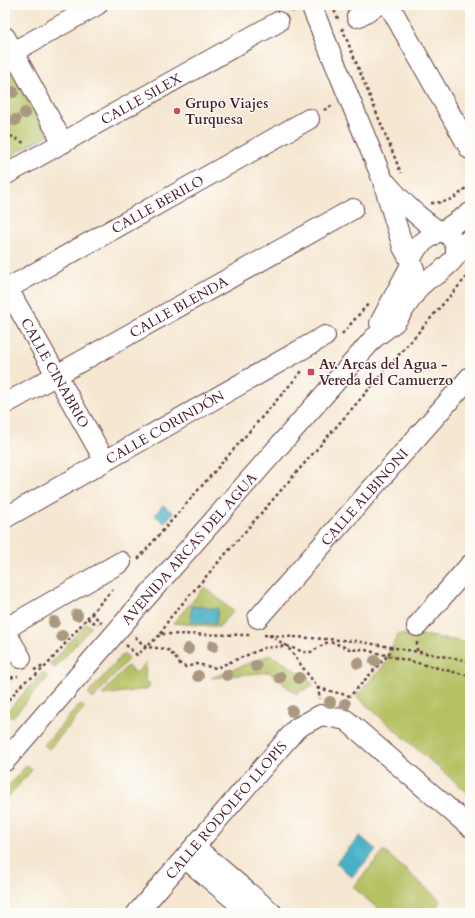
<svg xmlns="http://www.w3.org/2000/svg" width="475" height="918" font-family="Cardo,serif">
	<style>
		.green { fill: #b5c163; stroke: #807047 }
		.water { fill: #48b1c6; stroke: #496878 }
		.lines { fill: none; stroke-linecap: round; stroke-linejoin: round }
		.minor-casing { stroke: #643d44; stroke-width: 22 }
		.path { stroke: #643d44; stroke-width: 2.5; stroke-dasharray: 3 3; stroke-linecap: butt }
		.minor { stroke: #fff; stroke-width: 20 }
		.tree { fill: #ab9881 }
		.poi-dot { fill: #d1495b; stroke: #fdfcf7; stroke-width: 1.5 }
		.labels { text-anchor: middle; stroke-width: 3; stroke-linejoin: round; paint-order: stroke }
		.street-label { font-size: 14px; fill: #4a1f2b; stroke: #fdfcf7 }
		.poi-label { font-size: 14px; font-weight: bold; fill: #4a1f2b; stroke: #fdfcf7; text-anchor: start }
	</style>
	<rect width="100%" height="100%" fill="#fdfcf7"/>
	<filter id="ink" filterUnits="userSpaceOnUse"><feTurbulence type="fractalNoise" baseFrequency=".025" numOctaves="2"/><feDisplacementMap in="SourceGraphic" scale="8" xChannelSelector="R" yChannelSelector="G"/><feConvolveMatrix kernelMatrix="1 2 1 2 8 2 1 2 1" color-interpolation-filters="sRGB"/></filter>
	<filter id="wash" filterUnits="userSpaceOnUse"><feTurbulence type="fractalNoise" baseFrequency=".012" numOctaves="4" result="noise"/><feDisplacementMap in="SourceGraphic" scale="16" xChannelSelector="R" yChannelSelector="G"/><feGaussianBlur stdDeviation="0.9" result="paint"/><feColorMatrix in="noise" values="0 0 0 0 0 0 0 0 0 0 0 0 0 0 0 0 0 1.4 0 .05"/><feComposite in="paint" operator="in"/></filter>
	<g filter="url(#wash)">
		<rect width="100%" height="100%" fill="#f5e7d1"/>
		<g class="green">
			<polygon points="5,60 48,135 5,159"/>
			<polygon points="205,587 233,611 219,627 173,623"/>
			<polygon points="86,623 91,627 55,668 50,664"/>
			<polygon points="398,634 422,635 470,643 470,795 356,696 386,663 388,655"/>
			<polygon points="124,653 129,658 93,699 88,694"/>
			<path d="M 270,655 C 279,660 311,678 313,686 L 301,691 L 296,694 L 269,672 L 211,678 Z"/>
			<polygon points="146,663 145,679 150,684 148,689 102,695 127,666 136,673"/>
			<polygon points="43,672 48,677 12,718 6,713"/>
			<polygon points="80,704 85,708 49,749 44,745"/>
			<polygon points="27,765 32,770 5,800 5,790"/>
			<polygon points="384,851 441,901 431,913 383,913 353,887"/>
		</g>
		<g class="water">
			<polygon points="163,505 173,513 164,523 155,515"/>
			<polygon points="192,606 218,609 216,624 190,622"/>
			<polygon points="360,836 376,850 352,877 336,863"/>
		</g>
	</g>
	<g filter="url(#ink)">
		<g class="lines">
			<defs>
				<g id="minor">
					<polyline points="311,5 382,178 403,247 410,260"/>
					<polyline points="389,5 470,149"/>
					<polyline points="357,17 378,5"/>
					<polyline points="5,37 63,143"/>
					<polyline points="13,52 97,5"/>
					<path id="s1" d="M 5,175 L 278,22"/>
					<path d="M 387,184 C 404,204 417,216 438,231"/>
					<polyline points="443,231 470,213"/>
					<path d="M 414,269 L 410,260 L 418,246 L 438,231 C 451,232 457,244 456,254"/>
					<path id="s2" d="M 5,284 L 105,461"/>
					<path id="s3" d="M 5,290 L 309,119"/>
					<polyline points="380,323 411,265"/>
					<path id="s4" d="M 5,404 L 353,209"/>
					<path id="s5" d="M 5,518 L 325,336"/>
					<path id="s6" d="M 258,618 L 470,377"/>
					<polyline points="417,626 470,565"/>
					<polyline points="5,629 121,562"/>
					<polyline points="5,631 21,658"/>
					<path id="s7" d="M 5,761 L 142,602 L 374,338 L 395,322 L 419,287 L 428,279 L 438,274 L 450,263 L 470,239"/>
					<polyline points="195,847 272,913"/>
					<polyline points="185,858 250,913"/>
					<path id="s8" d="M 137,913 L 297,728 L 321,715 L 346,720 L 470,827"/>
				</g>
			</defs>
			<use href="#minor" class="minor-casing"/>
			<g class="path">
				<polyline points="290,5 293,12"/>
				<polyline points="332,5 339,21"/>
				<polyline points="342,28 401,173"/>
				<polyline points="324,110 333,105"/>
				<polyline points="5,133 26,144"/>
				<path d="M 431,203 C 449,203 458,197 470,183"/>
				<polyline points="342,334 369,303"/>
				<polyline points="138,559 303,370"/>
				<polyline points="91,613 102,623"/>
				<polyline points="87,618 113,589"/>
				<polyline points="161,634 169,619 470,273"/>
				<polyline points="264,635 356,641 470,661"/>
				<polyline points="269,635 287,646 318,688 320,699"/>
				<polyline points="135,637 146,647 167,649 173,655 181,665 186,667 197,664 216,668 264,648 287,646 304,652 311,652 328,642 334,643 352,650 361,649 470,676"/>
				<polyline points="417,642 417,651"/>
				<polyline points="126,645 137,655 161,634 251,635"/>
				<polyline points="34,670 44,666"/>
				<polyline points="5,679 18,676"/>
				<polyline points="318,688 350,696 388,655 392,647"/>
				<polyline points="5,704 24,682 36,675 47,665 87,618 98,625"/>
			</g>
			<use href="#minor" class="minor"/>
		</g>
		<g class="tree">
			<circle cx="13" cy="92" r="6"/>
			<circle cx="25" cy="113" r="6"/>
			<circle cx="15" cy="120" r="6"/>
			<circle cx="77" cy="615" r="6"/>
			<circle cx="54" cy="622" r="6"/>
			<circle cx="62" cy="636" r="6"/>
			<circle cx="213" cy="646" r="6"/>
			<circle cx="188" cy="649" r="6"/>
			<circle cx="375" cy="661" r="6"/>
			<circle cx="358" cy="663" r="6"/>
			<circle cx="256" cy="666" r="6"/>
			<circle cx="227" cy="675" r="6"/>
			<circle cx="198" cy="676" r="6"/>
			<circle cx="280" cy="677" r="6"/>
			<circle cx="299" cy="678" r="6"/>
			<circle cx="330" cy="702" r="6"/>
			<circle cx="345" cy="704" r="6"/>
			<circle cx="292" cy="711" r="6"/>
		</g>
	</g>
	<g class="poi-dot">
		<circle cx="177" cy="111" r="4"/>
		<rect x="307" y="368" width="8" height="8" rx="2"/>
	</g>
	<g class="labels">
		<g class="street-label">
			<text dy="5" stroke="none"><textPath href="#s1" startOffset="156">CALLE SILEX</textPath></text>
			<text dy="5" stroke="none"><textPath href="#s3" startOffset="175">CALLE BERILO</textPath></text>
			<text dy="5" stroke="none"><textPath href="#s4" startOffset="199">CALLE BLENDA</textPath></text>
			<text dy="5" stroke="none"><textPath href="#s2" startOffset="102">CALLE CINABRIO</textPath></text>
			<text dy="5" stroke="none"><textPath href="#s5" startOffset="184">CALLE CORINDÓN</textPath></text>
			<text dy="5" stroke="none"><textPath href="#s6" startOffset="161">CALLE ALBINONI</textPath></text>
			<text dy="5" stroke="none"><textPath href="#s7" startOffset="281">AVENIDA ARCAS DEL AGUA</textPath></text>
			<text dy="5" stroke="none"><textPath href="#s8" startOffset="136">CALLE RODOLFO LLOPIS</textPath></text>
		</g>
		<g class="poi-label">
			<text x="185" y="108">Grupo Viajes<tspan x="185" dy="16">Turquesa</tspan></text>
			<text x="319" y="369">Av. Arcas del Agua -<tspan x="319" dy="16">Vereda del Camuerzo</tspan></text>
		</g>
	</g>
	<rect width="475" height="918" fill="none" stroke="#fdfcf7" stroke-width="20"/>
</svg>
